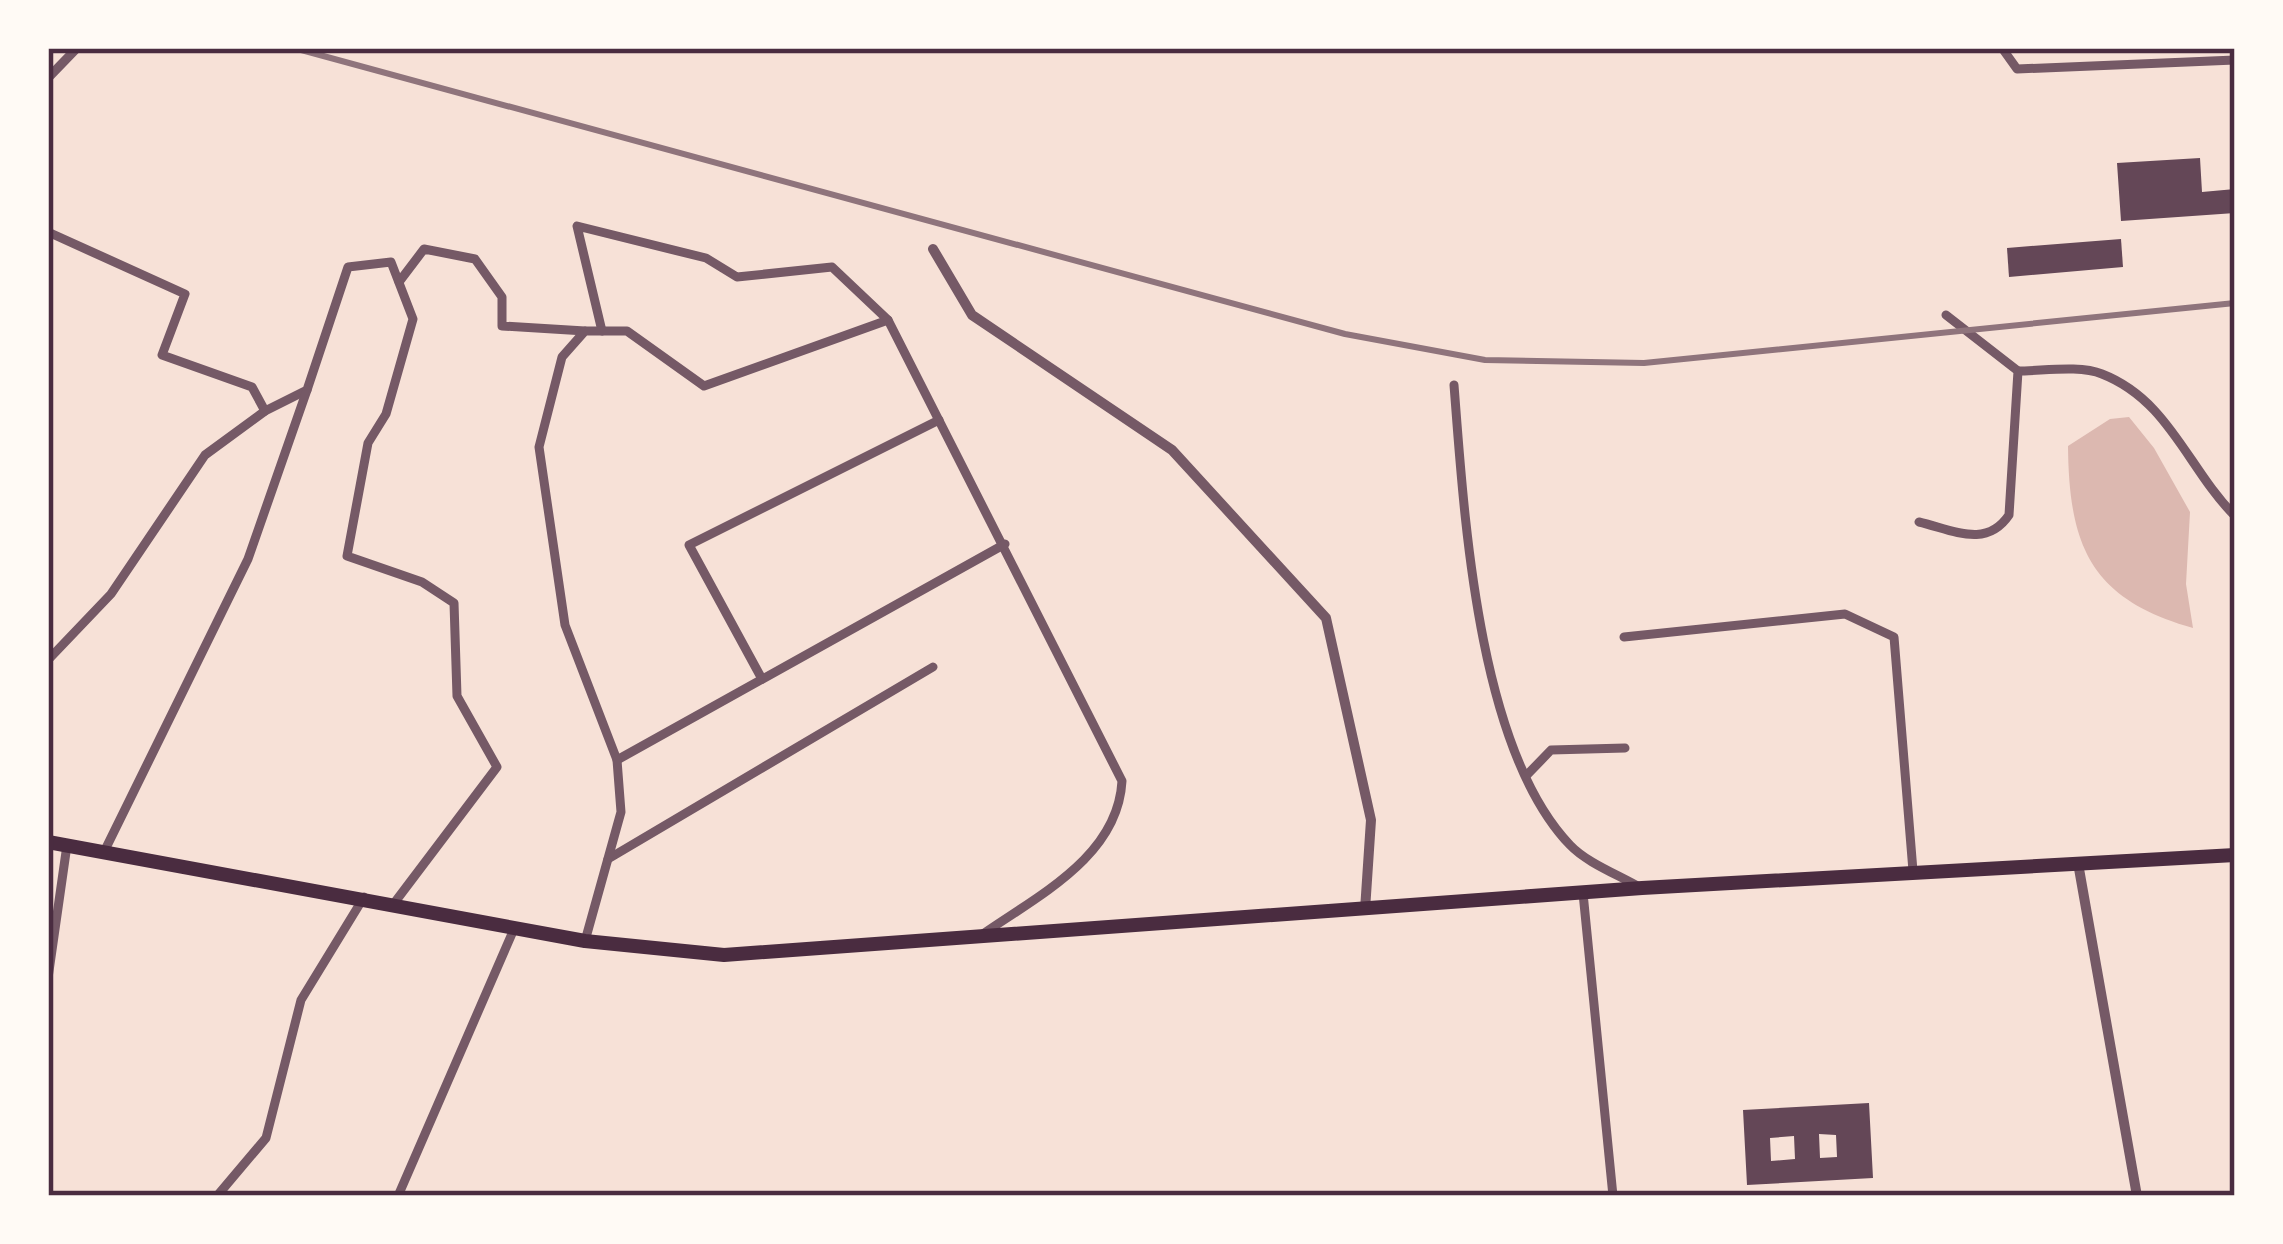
<svg xmlns="http://www.w3.org/2000/svg" width="2283" height="1244" font-family="'Golos Text',sans-serif">
	<style>
		.water { fill: #dcb8b0 }
		.building { fill: #644757; fill-rule: evenodd }
		.lines { fill: none; stroke-linecap: round; stroke-linejoin: round }
		.minor { stroke: #755966; stroke-width: 9 }
		.tertiary { stroke: #755966; stroke-width: 10 }
		.primary { stroke: #4a2c40; stroke-width: 14 }
		.rail { stroke: #8f747c; stroke-width: 6 }
		.neatline { fill: none; stroke: #4a2c40; stroke-width: 4.5 }
	</style>
	<rect width="100%" height="100%" fill="#f7e1d7"/>
	<path class="water" d="M 2129,417 L 2154,448 L 2190,512 L 2186,584 L 2193,628 C 2091,599 2069,547 2068,446 L 2110,419 Z"/>
	<g class="building">
		<polygon points="2200,158 2202,192 2235,189 2235,213 2121,221 2117,163"/>
		<polygon points="2121,239 2123,267 2009,277 2007,248"/>
		<path d="M 1869,1103 L 1873,1178 L 1747,1185 L 1743,1110 ZM 1819,1134 L 1836,1135 L 1837,1157 L 1820,1158 ZM 1794,1136 L 1795,1159 L 1771,1161 L 1770,1138 Z"/>
	</g>
	<g class="lines">
		<g class="minor">
			<polyline points="2002,48 2017,69 2235,60"/>
			<polyline points="48,78 77,48"/>
			<polyline points="48,232 185,294 162,355 252,387 265,411"/>
			<polyline points="399,282 424,249 475,259 502,297 502,326 585,331"/>
			<path d="M 602,331 L 577,226 L 706,258 L 737,277 L 832,267 L 888,320 L 1122,781 C 1118,856 1039,895 983,934"/>
			<path d="M 2018,371 C 2043,371 2080,365 2102,374 C 2169,400 2188,469 2235,516"/>
			<path d="M 1454,385 C 1464,513 1477,748 1570,845 C 1587,863 1619,875 1641,888"/>
			<path d="M 1919,522 C 1953,530 1986,549 2009,515 L 2018,371 L 1946,315"/>
			<polyline points="1624,637 1845,614 1894,637 1913,871"/>
			<polyline points="48,660 111,594 205,455 265,411 307,390 348,267 391,262 413,319 386,414 368,443 347,556 422,582 454,603 457,696 497,767 395,902"/>
			<polyline points="762,679 689,545 939,420"/>
			<polyline points="617,760 1005,544"/>
			<polyline points="1526,776 1551,750 1625,748"/>
			<polyline points="104,852 248,559 307,390"/>
			<polyline points="608,859 933,667"/>
			<polyline points="1583,893 1613,1196"/>
			<polyline points="585,941 621,812 617,760 565,625 539,447 562,357 585,331 627,331 704,386 888,320"/>
			<polyline points="48,978 67,845"/>
			<polyline points="217,1196 266,1138 301,1000 364,897"/>
			<polyline points="398,1196 514,929"/>
		</g>
		<g class="tertiary">
			<polyline points="933,249 972,315 1172,450 1326,618 1371,820 1365,910"/>
			<polyline points="2078,863 2137,1196"/>
		</g>
		<polyline class="primary" points="48,842 585,941 724,955 1642,888 2235,855"/>
		<polyline class="rail" points="294,48 1345,334 1485,360 1644,363 2235,303"/>
	</g>
	<rect width="2283" height="1244" fill="none" stroke="#fffaf5" stroke-width="102"/>
	<rect x="51" y="51" width="2181" height="1142" class="neatline"/>
</svg>
